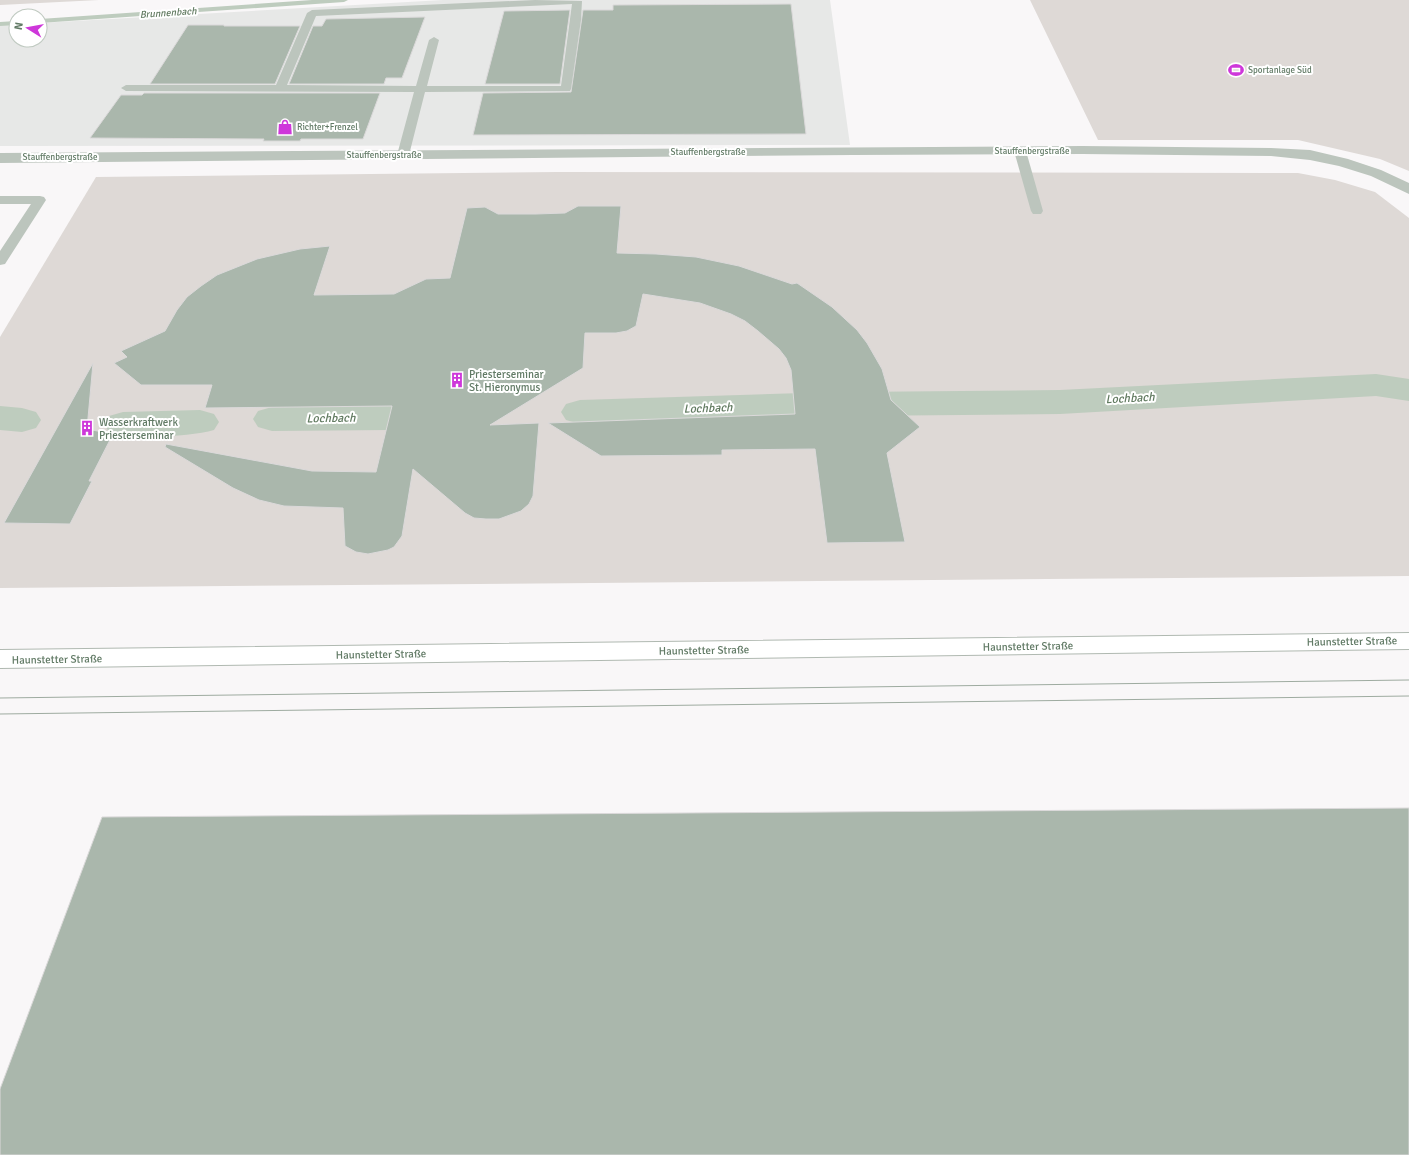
<svg xmlns="http://www.w3.org/2000/svg" width="1409" height="1155" font-family="Signika,sans-serif">
	<style>
		.built { fill: #e7e8e7 }
		.green { fill: #ded9d6 }
		.lines { fill: none; stroke-linecap: round; stroke-linejoin: round }
		.stream { fill: #beccbe; fill-rule: evenodd }
		.canal { fill: #beccbe; fill-rule: evenodd }
		.building { fill: #aab7ac; stroke: #dbd9da }
		.primary-casing { stroke: #b0b9b1; stroke-width: 2 }
		.service { fill: #bcc5bd; fill-rule: evenodd }
		.minor { fill: #bcc5bd; fill-rule: evenodd }
		.primary { fill: #fff; fill-rule: evenodd }
		.tram { stroke: #9eaba0; stroke-width: 1 }
		.labels { text-anchor: middle; stroke-width: 4; stroke-linejoin: round; paint-order: stroke }
		.far-poi-label { font-size: 9px; fill: #617a65; stroke: #fff; text-anchor: start }
		.far-street-label { font-size: 9px; fill: #617a65; stroke: #fff }
		.far-water-label { font-size: 10px; font-style: italic; fill: #617a60; stroke: #fff }
		.poi-label { font-size: 11px; fill: #617a65; stroke: #fff; text-anchor: start }
		.street-label { font-size: 11px; fill: #617a65; stroke: #fff }
		.water-label { font-size: 12px; font-style: italic; fill: #617a60; stroke: #fff }
	</style>
	<rect width="100%" height="100%" fill="#f9f7f8"/>
	<polygon class="built" points="443,0 830,0 850,145 0,146 0,25 16,24 16,40 40,40 40,23"/>
	<g class="green">
		<polygon points="0,0 99,0 0,5"/>
		<polygon points="1030,0 1409,0 1409,171 1380,159 1298,140 1098,140"/>
		<polygon points="557,172 1298,173 1335,180 1375,192 1409,218 1409,576 0,588 0,337 96,177"/>
	</g>
	<g class="lines">
		<g class="stream">
			<polygon points="312,0 348,0 344,2 40,23 40,19"/>
			<polygon points="16,21 16,25 0,26 0,22"/>
		</g>
		<g class="canal">
			<polygon points="1376,374 1409,379 1409,401 1376,396 1060,414 850,416 842,414 835,416 580,424 566,420 561,412 566,404 580,400 835,392 842,394 850,392 1060,390"/>
			<polygon points="0,406 22,408 36,412 41,420 36,428 22,432 0,430"/>
			<polygon points="390,406 404,410 409,418 404,426 390,430 272,431 258,427 253,419 258,411 272,407"/>
			<path d="M 200,410 L 214,414 L 219,422 L 214,430 C 189,437 134,439 109,432 L 104,424 L 109,416 L 123,412 Z"/>
		</g>
	</g>
	<g class="building">
		<polygon points="791,4 806,134 473,135 483,93 571,92 583,10 613,10 613,5"/>
		<polygon points="570,10 560,84 485,84 504,11"/>
		<polygon points="425,17 402,78 386,78 384,84 289,84 313,26 322,26 326,19"/>
		<polygon points="188,25 224,25 224,26 300,26 275,84 150,84"/>
		<polygon points="144,93 380,93 363,139 301,139 300,141 263,141 264,139 90,138 121,95 142,95"/>
		<polygon points="578,206 621,206 617,253 656,254 696,257 739,266 792,284 797,283 832,307 857,330 867,343 882,369 891,400 920,427 887,453 905,542 827,543 815,449 722,450 722,455 601,456 548,423 795,414 791,370 786,358 779,349 758,331 745,321 731,314 700,303 643,294 636,326 627,331 616,333 585,333 583,368 490,425 539,423 533,496 529,504 521,511 499,519 486,519 474,518 465,513 413,469 402,536 394,547 388,550 368,554 356,552 345,546 343,508 284,506 259,500 233,488 165,447 166,444 312,471 376,472 392,406 205,408 212,385 141,385 114,363 127,357 121,351 165,331 177,310 187,297 201,286 217,275 257,259 300,249 330,246 314,295 394,294 426,279 450,278 467,208 485,207 498,214 536,214 565,213"/>
		<polygon points="93,363 87,429 113,434 89,481 92,481 70,524 4,523"/>
		<polygon points="1409,808 1409,1155 0,1155 0,1089 102,817"/>
	</g>
	<g class="lines">
		<defs>
			<polygon id="primary" points="1409,633 1409,649 0,668 0,650"/>
		</defs>
		<use href="#primary" class="primary-casing"/>
		<g class="service">
			<path d="M 535,0 L 582,1 L 581,20 L 571,89 L 570,91 L 425,92 L 409,155 L 407,157 L 399,157 L 397,155 L 414,92 L 126,91 L 121,88 L 126,85 L 276,85 L 307,13 L 312,10 ZM 572,4 L 561,86 L 427,86 L 439,40 L 434,37 L 429,40 L 416,86 L 287,85 L 316,16 Z"/>
			<polygon points="1020,148 1024,149 1026,151 1043,211 1041,214 1033,214 1031,211 1014,151 1016,149"/>
			<polygon points="0,196 40,196 44,197 46,200 5,264 0,265 0,251 31,204 0,204"/>
		</g>
		<polygon class="minor" points="1082,146 1271,148 1310,150 1348,159 1381,170 1409,183 1409,194 1371,176 1339,166 1310,160 1271,156 1082,154 852,155 0,163 0,153"/>
		<use href="#primary" class="primary"/>
		<g class="tram">
			<polyline points="0,698 1409,680"/>
			<polyline points="0,714 1409,696"/>
		</g>
	</g>
	<defs>
		<symbol id="stadium-bare" viewBox="-9 -9 18 18"><path d="M0-5a6.5 5 0 1 0 0 10a6.5 5 0 1 0 0-10ZM-3.5-1.8h7v3.6h-7Z" fill="#ce37da" stroke="#fff" stroke-width="2.5" paint-order="stroke"/></symbol>
		<symbol id="shop-bare" viewBox="-9 -9 18 18"><path d="M-5-2.5h2.3a2.7 3.5 0 0 1 5.4 0H5L5.5 6h-11ZM-1.5-2.5h3a1.5 2.3 0 0 0-3 0Z" fill="#ce37da" stroke="#fff" stroke-width="2.5" paint-order="stroke"/></symbol>
		<symbol id="building-bare" viewBox="-9 -9 18 18"><path d="M-4-6H4V6H1V3H-1V6H-4ZM-2.5-4.3h1.7v1.8h-1.7ZM.8-4.3h1.7v1.8H.8ZM-2.5-1h1.7V.8h-1.7ZM.8-1h1.7V.8H.8Z" fill="#ce37da" stroke="#fff" stroke-width="2.5" paint-order="stroke"/></symbol>
	</defs>
	<g fill-rule="evenodd">
		<use href="#stadium-bare" x="1225" y="59" width="22" height="22"/>
		<use href="#shop-bare" x="274" y="116" width="22" height="22"/>
		<use href="#building-bare" x="446" y="369" width="22" height="22"/>
		<use href="#building-bare" x="76" y="417" width="22" height="22"/>
	</g>
	<g class="labels">
		<g class="far-poi-label">
			<text x="1248" y="73">Sportanlage Süd</text>
			<text x="297" y="130">Richter+Frenzel</text>
		</g>
		<g class="far-street-label">
			<text x="1032" y="154">Stauffenbergstraße</text>
			<text x="708" y="155">Stauffenbergstraße</text>
			<text x="384" y="158">Stauffenbergstraße</text>
			<text x="60" y="160">Stauffenbergstraße</text>
		</g>
		<g class="far-water-label">
			<text transform="translate(168 12) rotate(-4)" y="4">Brunnenbach</text>
		</g>
		<g class="poi-label">
			<text x="469" y="378">Priesterseminar<tspan x="469" dy="13">St. Hieronymus</tspan></text>
			<text x="99" y="426">Wasserkraftwerk<tspan x="99" dy="13">Priesterseminar</tspan></text>
		</g>
		<g class="street-label">
			<text transform="translate(1352 641) rotate(-1)" y="4">Haunstetter Straße</text>
			<text transform="translate(1028 646) rotate(-1)" y="4">Haunstetter Straße</text>
			<text transform="translate(704 650) rotate(-1)" y="4">Haunstetter Straße</text>
			<text transform="translate(381 654) rotate(-1)" y="4">Haunstetter Straße</text>
			<text transform="translate(57 659) rotate(-1)" y="4">Haunstetter Straße</text>
		</g>
		<g class="water-label">
			<text transform="translate(1130 398) rotate(-3)" y="4">Lochbach</text>
			<text transform="translate(708 408) rotate(-2)" y="4">Lochbach</text>
			<text transform="translate(331 418) rotate(-1)" y="4">Lochbach</text>
		</g>
	</g>
	<g transform="translate(28 28) rotate(281)"><circle r="19" fill="#ffffff" stroke="#c0cac1"/>
	<path d="M0-3L7 15L0 10L-7 15Z" fill="#ce37da"/>
	<text y="-6" font-size="11" font-weight="bold" text-anchor="middle" fill="#617a65">N</text>
	</g>
</svg>
